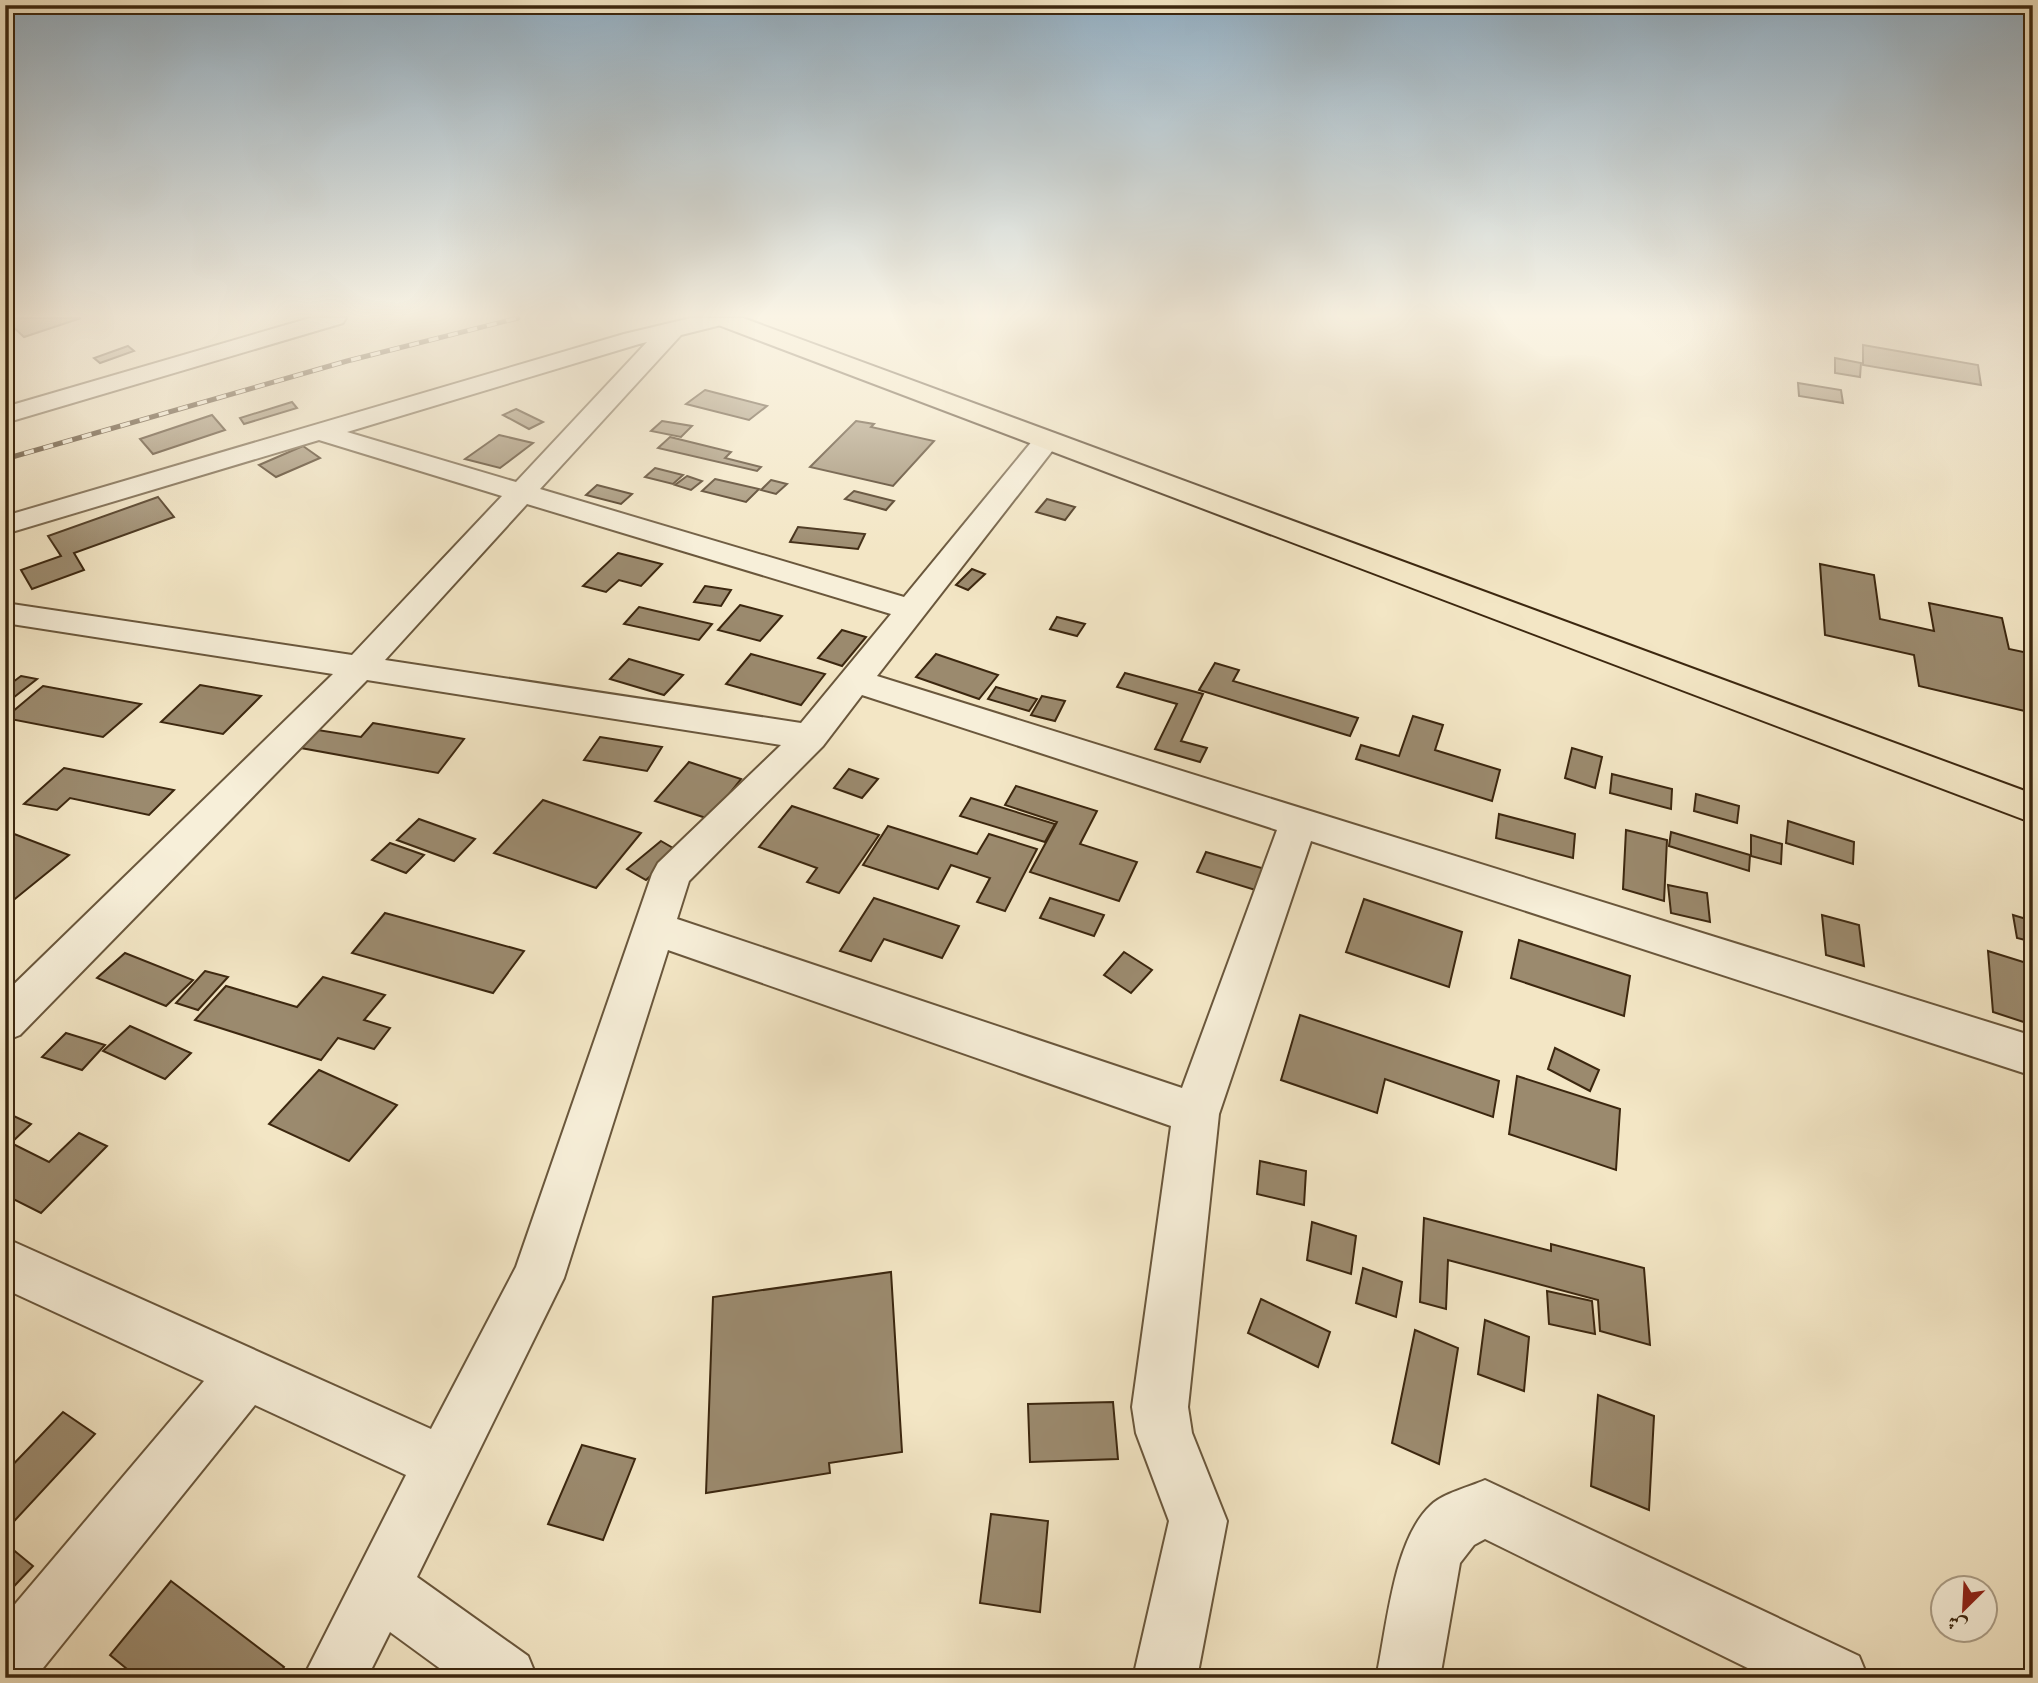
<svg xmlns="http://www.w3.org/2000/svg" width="2038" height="1683" font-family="Alegreya,Amiri,serif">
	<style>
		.building { fill: #9b8a6e; stroke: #3c270f; stroke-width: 2 }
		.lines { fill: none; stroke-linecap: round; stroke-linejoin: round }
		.minor-casing { stroke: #6a573c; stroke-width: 4 }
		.major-casing { stroke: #3c270f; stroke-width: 4 }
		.minor { fill: #f7efd9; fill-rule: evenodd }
		.major { fill: #f3e6c5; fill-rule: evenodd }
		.rail-casing { stroke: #3c270f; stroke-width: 5 }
		.rail { stroke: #f7efd9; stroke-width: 3.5; stroke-dasharray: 10; stroke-linecap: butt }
	</style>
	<rect width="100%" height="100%" fill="#f3e6c5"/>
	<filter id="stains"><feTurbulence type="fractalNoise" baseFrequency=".00286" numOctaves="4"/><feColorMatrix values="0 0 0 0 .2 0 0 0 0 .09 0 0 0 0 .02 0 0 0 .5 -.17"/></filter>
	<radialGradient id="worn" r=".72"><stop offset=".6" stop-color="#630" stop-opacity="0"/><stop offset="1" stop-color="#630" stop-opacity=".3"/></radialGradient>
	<g class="building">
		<polygon points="11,318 81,318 24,337 6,320"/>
		<polygon points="1863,345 1978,365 1981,385 1863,365"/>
		<polygon points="128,346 134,351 100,363 94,358"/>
		<polygon points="1835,358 1861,363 1860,377 1835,373"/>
		<polygon points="1798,383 1841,390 1843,403 1799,396"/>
		<polygon points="705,390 767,406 749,420 686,404"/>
		<polygon points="292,402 297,408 244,424 240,418"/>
		<polygon points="516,409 543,422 529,429 503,415"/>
		<polygon points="212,415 225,430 153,454 140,439"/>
		<polygon points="662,421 692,426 681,437 651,431"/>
		<polygon points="856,421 874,424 871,427 934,441 893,486 810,467"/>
		<polygon points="499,435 533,443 500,468 465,459"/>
		<polygon points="670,437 731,452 725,458 761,467 757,471 658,448"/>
		<polygon points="303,446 320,458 276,477 259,465"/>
		<polygon points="655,468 683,475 673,484 645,477"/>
		<polygon points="687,476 702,481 691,490 675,485"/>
		<polygon points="715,479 759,489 746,502 702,491"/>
		<polygon points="771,480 787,484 776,494 761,490"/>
		<polygon points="597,485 632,494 621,504 586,495"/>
		<polygon points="854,491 894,501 886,510 845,499"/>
		<polygon points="158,497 174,517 74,553 84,570 32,589 21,570 61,556 48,536"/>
		<polygon points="1047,499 1075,507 1065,520 1036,512"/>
		<polygon points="798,527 865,534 858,549 790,542"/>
		<polygon points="618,553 662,564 641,586 619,580 606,592 583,586"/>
		<polygon points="1820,564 1874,575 1880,619 1934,631 1929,603 2002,618 2009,649 2033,654 2033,713 1919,686 1914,655 1825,635"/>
		<polygon points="972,569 985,574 968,590 956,585"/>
		<polygon points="705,586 731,590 721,606 694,602"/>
		<polygon points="740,605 782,616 760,641 718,630"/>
		<polygon points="639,607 712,624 699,640 624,624"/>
		<polygon points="1057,617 1085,624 1077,636 1050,629"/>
		<polygon points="842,630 866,637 842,666 818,658"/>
		<polygon points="751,654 825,674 801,705 726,684"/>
		<polygon points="936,654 998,675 979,699 916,677"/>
		<polygon points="629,659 683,675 664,695 610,679"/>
		<polygon points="1215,663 1239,670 1233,681 1358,718 1350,736 1199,690"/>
		<polygon points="1125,673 1203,694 1181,741 1207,748 1200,762 1155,749 1177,704 1117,687"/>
		<polygon points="21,676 37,679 13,698 5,696 5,688"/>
		<polygon points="200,685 261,696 223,734 161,722"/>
		<polygon points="43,686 141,704 103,737 5,718"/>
		<polygon points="996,687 1037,699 1029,711 988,699"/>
		<polygon points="1042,696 1065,701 1055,721 1031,715"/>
		<polygon points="1413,716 1443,725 1435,750 1500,770 1492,801 1356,759 1361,745 1399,756"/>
		<polygon points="373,723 464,739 438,773 301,748 318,730 361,737"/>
		<polygon points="600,737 662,747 647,771 584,760"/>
		<polygon points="1572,748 1602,757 1595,788 1565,778"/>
		<polygon points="689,762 741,779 709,819 655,801"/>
		<polygon points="64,768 174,790 149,815 70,798 57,810 24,804"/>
		<polygon points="849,769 878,779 862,798 834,788"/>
		<polygon points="1612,774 1672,789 1671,809 1610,793"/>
		<polygon points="1016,786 1097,811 1080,844 1137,862 1119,901 1030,872 1057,822 1005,805"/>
		<polygon points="1696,794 1739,806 1737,823 1694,811"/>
		<polygon points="971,798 1055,824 1045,842 960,816"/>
		<polygon points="543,800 641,833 596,888 494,853"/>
		<polygon points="792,806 879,835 839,893 807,882 817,868 759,847"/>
		<polygon points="1499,814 1575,834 1573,858 1496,838"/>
		<polygon points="419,819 475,839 454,861 397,840"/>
		<polygon points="1788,821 1854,842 1853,864 1786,843"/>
		<polygon points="888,826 977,854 989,834 1037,849 1005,911 977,902 990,878 951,865 938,889 863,865"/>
		<polygon points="1626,830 1667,840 1664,901 1623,889"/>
		<polygon points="9,832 69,855 5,907 5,835"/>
		<polygon points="1671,832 1750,855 1749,871 1669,846"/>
		<polygon points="1751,835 1782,844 1781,864 1751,856"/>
		<polygon points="661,841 678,851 646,880 627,869"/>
		<polygon points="390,843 424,855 406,873 372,860"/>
		<polygon points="1206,852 1272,871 1265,893 1197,872"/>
		<polygon points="1668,885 1707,893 1710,922 1671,913"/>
		<polygon points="874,898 959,926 942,958 884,939 871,961 840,951"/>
		<polygon points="1050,898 1104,915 1094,936 1040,918"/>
		<polygon points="1364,899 1462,932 1449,987 1346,952"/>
		<polygon points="385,913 524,951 493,993 352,953"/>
		<polygon points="1822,915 1859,925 1864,966 1826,955"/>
		<polygon points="2013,915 2033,921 2033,942 2017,938"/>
		<polygon points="1519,940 1630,976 1624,1016 1511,978"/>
		<polygon points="1988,951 2033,965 2033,1025 1993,1012"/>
		<polygon points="1124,952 1152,970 1131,993 1104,975"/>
		<polygon points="125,953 193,980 166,1006 97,978"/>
		<polygon points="205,971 228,977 198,1010 176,1003"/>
		<polygon points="323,977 385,995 364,1020 390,1028 374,1049 338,1038 321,1060 195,1020 226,986 297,1007"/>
		<polygon points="1300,1015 1499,1081 1493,1117 1385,1079 1377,1113 1281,1080"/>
		<polygon points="130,1026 191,1053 165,1079 103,1051"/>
		<polygon points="66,1033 105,1045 82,1070 42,1057"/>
		<polygon points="1555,1048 1599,1070 1590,1091 1548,1069"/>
		<polygon points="319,1070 397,1105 349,1161 269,1124"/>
		<polygon points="1517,1076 1620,1109 1616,1170 1509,1134"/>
		<polygon points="5,1112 31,1124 11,1143 49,1162 79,1133 107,1146 41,1213 5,1195"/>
		<polygon points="1260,1161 1306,1171 1304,1205 1257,1194"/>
		<polygon points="1424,1218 1551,1251 1551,1244 1644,1268 1650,1345 1600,1331 1598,1300 1448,1260 1446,1309 1420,1302"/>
		<polygon points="1312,1222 1356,1236 1351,1274 1307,1260"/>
		<polygon points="1363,1268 1402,1282 1396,1317 1356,1303"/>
		<polygon points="891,1272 902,1452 829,1463 830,1473 706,1493 713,1297"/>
		<polygon points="1547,1291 1592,1301 1595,1334 1549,1324"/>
		<polygon points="1261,1299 1330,1332 1318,1367 1248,1333"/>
		<polygon points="1485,1320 1529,1337 1524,1391 1478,1374"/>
		<polygon points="1415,1330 1458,1348 1439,1464 1392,1443"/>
		<polygon points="1598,1395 1654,1416 1649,1510 1591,1486"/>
		<polygon points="1113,1402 1118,1459 1030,1462 1028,1404"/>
		<polygon points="63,1412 95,1434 5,1531 5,1473"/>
		<polygon points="582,1445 635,1459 603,1540 548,1524"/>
		<polygon points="991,1514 1048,1521 1040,1612 980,1603"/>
		<polygon points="5,1543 33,1566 5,1596"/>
		<polygon points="171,1581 284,1667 276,1678 138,1678 110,1655"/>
	</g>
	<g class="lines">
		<defs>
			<g id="minor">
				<polygon points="310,318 346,318 343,323 5,423 5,407"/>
				<path d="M 691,318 L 732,318 L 729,323 L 681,335 L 540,489 L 904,597 L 1038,434 L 1047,432 L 1056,434 L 1060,440 L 1056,446 L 877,676 L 2033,1036 L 2033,1076 L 1311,841 L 1219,1114 L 1188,1407 L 1192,1433 L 1227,1521 L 1197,1678 L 1133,1678 L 1169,1521 L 1136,1433 L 1132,1407 L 1171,1126 L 668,950 L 564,1278 L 417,1577 L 528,1656 L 537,1678 L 453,1678 L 390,1632 L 367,1678 L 303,1678 L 406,1475 L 255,1405 L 35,1678 L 5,1678 L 5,1616 L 204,1381 L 5,1289 L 5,1238 L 431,1429 L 516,1267 L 652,874 L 658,863 L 781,745 L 367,680 L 20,1035 L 5,1041 L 5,993 L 333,674 L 5,623 L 5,603 L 352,655 L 502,496 L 319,440 L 5,534 L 5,516 L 624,334 ZM 647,342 L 516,482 L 347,432 L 639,344 ZM 527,504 L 891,614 L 801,723 L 385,660 ZM 862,695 L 1277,830 L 1182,1088 L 677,919 L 689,881 L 823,746 Z"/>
				<path d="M 1485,1480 L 1859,1656 L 1868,1678 L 1768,1678 L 1485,1539 L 1474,1545 L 1460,1563 L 1440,1678 L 1376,1678 C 1387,1628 1393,1540 1431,1505 C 1444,1493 1469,1487 1485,1480 Z"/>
			</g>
			<polygon id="major" points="710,318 743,318 2033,794 2033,823 713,323"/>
		</defs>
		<use href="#minor" class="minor-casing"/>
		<use href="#major" class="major-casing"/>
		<use href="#minor" class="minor"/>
		<use href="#major" class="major"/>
		<defs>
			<polyline id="rail" points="5,459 347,361 518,318"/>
		</defs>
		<use href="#rail" class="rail-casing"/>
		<use href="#rail" class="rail"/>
	</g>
	<linearGradient id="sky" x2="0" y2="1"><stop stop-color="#93aec1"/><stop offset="0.57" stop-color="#faf4e5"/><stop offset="1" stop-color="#faf4e5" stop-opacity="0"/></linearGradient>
	<rect width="2038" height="554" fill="url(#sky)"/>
	<rect width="2038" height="1683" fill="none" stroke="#f3e6c5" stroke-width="28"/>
	<rect x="7" y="7" width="2024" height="1669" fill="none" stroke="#3c270f" stroke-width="3.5"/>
	<rect x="14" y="14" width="2010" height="1655" fill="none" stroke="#3c270f" stroke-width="2"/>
	<g transform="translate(1964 1609) rotate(204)"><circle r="33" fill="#f7efd9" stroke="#ac9f88" stroke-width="2"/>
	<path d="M0-5L12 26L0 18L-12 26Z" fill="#8f2418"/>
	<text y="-10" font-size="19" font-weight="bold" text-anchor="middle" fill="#3c270f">ش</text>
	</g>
	<rect width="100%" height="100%" filter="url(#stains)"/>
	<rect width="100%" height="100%" fill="url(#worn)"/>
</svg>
